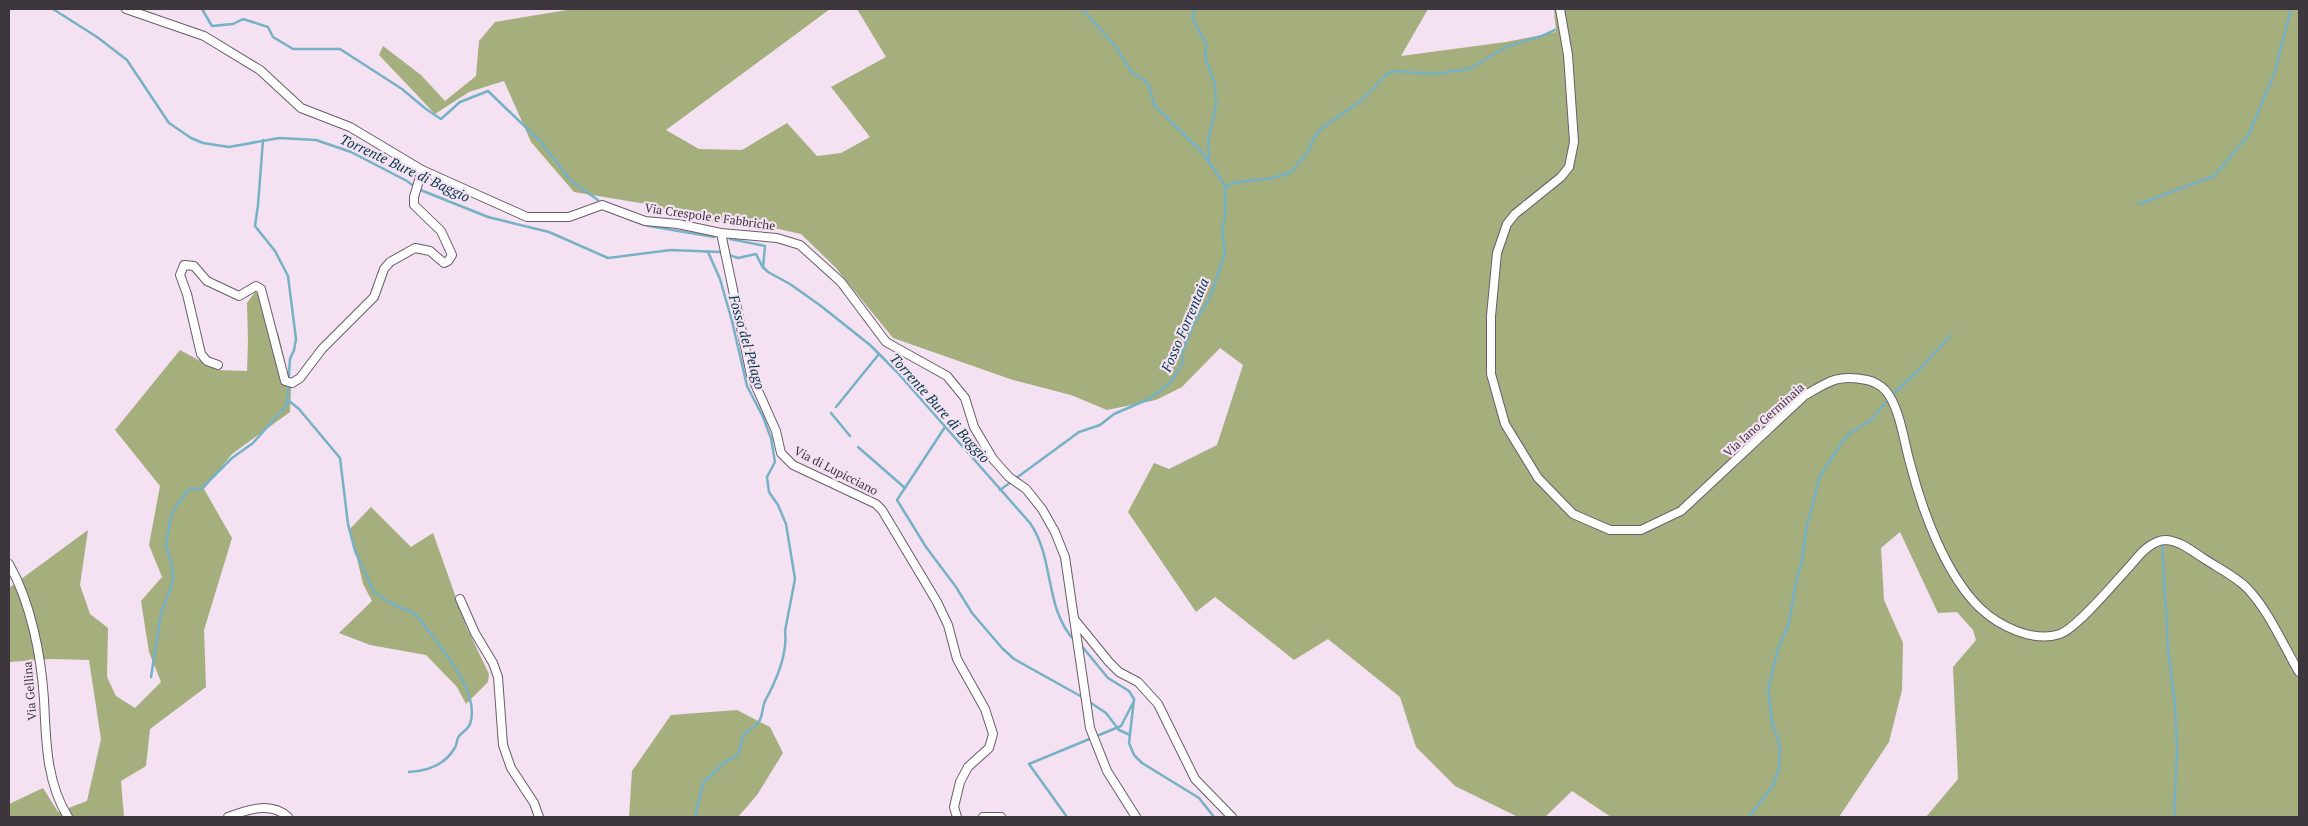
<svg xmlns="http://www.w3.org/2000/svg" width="2308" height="826" font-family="'PT Serif',serif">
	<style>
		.forest { fill: #a5ae7d }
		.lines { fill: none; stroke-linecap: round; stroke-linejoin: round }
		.stream { stroke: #76b1c6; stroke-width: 2.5 }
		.minor-casing { stroke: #6c5c6a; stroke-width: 10 }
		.minor { stroke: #fff; stroke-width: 8 }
		.labels { text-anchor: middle; stroke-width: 4.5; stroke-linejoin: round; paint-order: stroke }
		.street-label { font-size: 12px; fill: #3d363c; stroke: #f4e1f1 }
		.water-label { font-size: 14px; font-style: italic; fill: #003747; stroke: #f4e1f1 }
	</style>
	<rect width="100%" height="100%" fill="#f4e1f1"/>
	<g class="forest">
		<polygon points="573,9 830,9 666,130 699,149 742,150 787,123 817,156 841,153 870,137 831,87 886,57 857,9 1428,9 1401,56 1506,42 1556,32 1554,9 2299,9 2299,817 1926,817 1958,779 1953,667 1976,640 1973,630 1957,612 1938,613 1900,532 1881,548 1884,600 1903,643 1902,690 1889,742 1839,817 1611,817 1572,791 1545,817 1518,817 1455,786 1416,747 1400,697 1328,639 1294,660 1215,597 1196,612 1128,512 1154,463 1169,469 1217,445 1243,365 1220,348 1182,387 1156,400 1107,410 1071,395 1013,380 893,338 835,267 801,234 761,225 710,222 646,204 574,192 531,142 504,81 469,92 435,114 379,55 383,46 421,75 445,101 476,76 479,41 495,22"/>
		<polygon points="255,292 264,297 279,336 291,388 290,412 232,454 204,489 232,538 204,630 206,687 150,729 146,766 121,781 124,817 9,817 9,804 43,788 58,812 87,801 101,739 89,660 52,659 9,662 9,588 88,530 80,585 90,614 108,628 107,677 116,696 135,708 161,682 149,652 141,601 162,577 149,545 160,486 115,430 180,350 217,370 247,371 248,340 247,303"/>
		<polygon points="371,507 411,547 433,533 466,626 489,674 488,682 466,704 457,687 426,655 370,645 339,633 372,601 363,584 350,529"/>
		<polygon points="737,710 770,727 783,753 757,795 738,817 629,817 632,771 671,715"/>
	</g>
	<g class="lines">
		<g class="stream">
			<path d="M 53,9 L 97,37 L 127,60 L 169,123 L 191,138 L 203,143 L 229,147 L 279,138 L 316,140 L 351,152 L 407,181 L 418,189 L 488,217 L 549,232 L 608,258 L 671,250 L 720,252 L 738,258 L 756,254 L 762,266 L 768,272 L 790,284 L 821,306 L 870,345 L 897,372 L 1030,523 C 1055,559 1044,609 1075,641"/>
			<polyline points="202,9 212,26 233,24 243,19 268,27 273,37 293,49 340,49 402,89 426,109 441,119 460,102 488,91 540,141 572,182 598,200"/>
			<polyline points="1194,9 1193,20 1206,43 1205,57 1215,84 1216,106 1208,141 1209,160"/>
			<polyline points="1225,188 1233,183 1272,178 1290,173 1307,153 1315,136 1327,124 1362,100 1387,74 1394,71 1434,74 1469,69 1508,46 1542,36 1555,30"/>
			<polyline points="2139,204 2214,176 2248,136 2274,75 2291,9"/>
			<polyline points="626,218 649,226 714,237"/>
			<polyline points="730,239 765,246 763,268"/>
			<path d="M 288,400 L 299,409 L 340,458 L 348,524 L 355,551 L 374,592 L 392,604 L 412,612 L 418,617 C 435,641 482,691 470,724 C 468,730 460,733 458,738 C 456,742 457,746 454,749 C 444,766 427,771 409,772"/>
			<polyline points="836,407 879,354"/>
			<polyline points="831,413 850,436"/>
			<polyline points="945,427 897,500 926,547 956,587 972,613 1002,648 1014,659 1084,698"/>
			<polyline points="858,447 905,488"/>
			<polyline points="1000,490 1079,432 1100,425 1114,414 1149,399 1170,383 1182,364 1182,353 1186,342 1195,321 1209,300 1225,253 1222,228 1225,218 1225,188 1223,182 1201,151 1154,105 1149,86 1143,79 1132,73 1116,47 1082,9"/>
			<polyline points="2162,542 2168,650 2175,705 2177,749 2174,817"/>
			<polyline points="1080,644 1108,678 1129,691 1134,699 1129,743 1134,755 1142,763 1199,798 1214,817"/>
			<polyline points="151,677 161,613 173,582 172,565 166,545 171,515 186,492 193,488 200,490 232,458 253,443 287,405 290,359 294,350 296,339 288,276 275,251 255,226 258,205 263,140"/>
			<polyline points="1088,701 1106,713 1119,730 1130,735"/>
			<path d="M 695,817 L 703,783 L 724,763 L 738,755 C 740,749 741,741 743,736 C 746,731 754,728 758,723 C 763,717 762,708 765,701 C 776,681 788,655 785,631 L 795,579 L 786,524 L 778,505 L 769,492 L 767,477 L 775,462 L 771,438 L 763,417 L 747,386 L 732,321 L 720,279 L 708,252"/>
			<polyline points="1067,817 1029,764 1121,726 1134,701"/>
			<polyline points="1749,817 1772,787 1779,769 1780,746 1772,722 1768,689 1778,649 1789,623 1797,577 1802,561 1806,530 1820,476 1845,438 1853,431 1870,421 1892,395 1920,369 1951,335"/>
		</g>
		<defs>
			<g id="minor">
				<polyline points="126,9 204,36 260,70 301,108 350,127 422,170 527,217 569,217 602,205 645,221 678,224 721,233 777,238 800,245 841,282 886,342 947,376 965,398 974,427 993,459 1009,477 1026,489 1042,509 1055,532 1065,557 1090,728 1107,771 1136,817"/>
				<path d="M 1560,9 L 1568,55 L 1574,142 L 1569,167 L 1561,177 L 1515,214 L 1507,224 L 1497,253 L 1491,316 L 1491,374 L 1505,424 L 1538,478 L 1573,514 L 1610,530 L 1641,530 L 1681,511 L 1804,396 C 1829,381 1838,374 1867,380 C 1873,381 1882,386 1886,391 C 1900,408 1904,442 1910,463 C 1922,510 1945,574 1980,608 C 1999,626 2033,643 2060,634 C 2077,628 2116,581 2130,566 C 2139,555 2151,540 2166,540 C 2180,541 2192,551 2203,558 C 2218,568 2235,576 2247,588 C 2269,611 2283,645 2299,672"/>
				<polyline points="721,233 751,375 776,431 781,453 793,465 876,504 882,510 937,602 948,625 957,659 985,709 993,734 989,748 968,767 960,782 954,807 957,817"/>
				<polyline points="218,365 207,361 201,354 187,294 180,275 184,265 194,266 207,281 239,296 256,286 261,289 285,381 292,383 300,378 322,349 374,297 384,269 390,262 415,248 430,251 444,263 448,261 452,255 441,231 414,205 414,197 422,170"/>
				<path d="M 9,564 C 31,603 41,655 44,699 C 46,740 46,782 68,817"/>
				<polyline points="460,599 475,633 493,663 498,677 503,745 511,768 534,803 539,817"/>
				<polyline points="1074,619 1109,662 1119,672 1138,682 1158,704 1195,779 1232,817"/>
				<path d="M 228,817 C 246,810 271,801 288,817"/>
				<polyline points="983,817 1001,817"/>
			</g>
		</defs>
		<use href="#minor" class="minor-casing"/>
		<use href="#minor" class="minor"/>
	</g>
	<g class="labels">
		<g class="street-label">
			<text transform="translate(710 217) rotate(8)" y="4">Via Crespole e Fabbriche</text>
			<text transform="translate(1764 420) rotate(-42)" y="4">Via Iano Germinaia</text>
			<text transform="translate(836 471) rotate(27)" y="4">Via di Lupicciano</text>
			<text transform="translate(30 691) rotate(-95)" y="4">Via Gellina</text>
		</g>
		<g class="water-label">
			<text transform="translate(405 168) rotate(25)" y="5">Torrente Bure di Baggio</text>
			<text transform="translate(1185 325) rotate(-67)" y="5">Fosso Forrentaia</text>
			<text transform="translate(747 342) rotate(74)" y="5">Fosso del Pelago</text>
			<text transform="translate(940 408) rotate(48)" y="5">Torrente Bure di Baggio</text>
		</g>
	</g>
	<rect width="2308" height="826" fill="none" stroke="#3d363c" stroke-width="20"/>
</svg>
